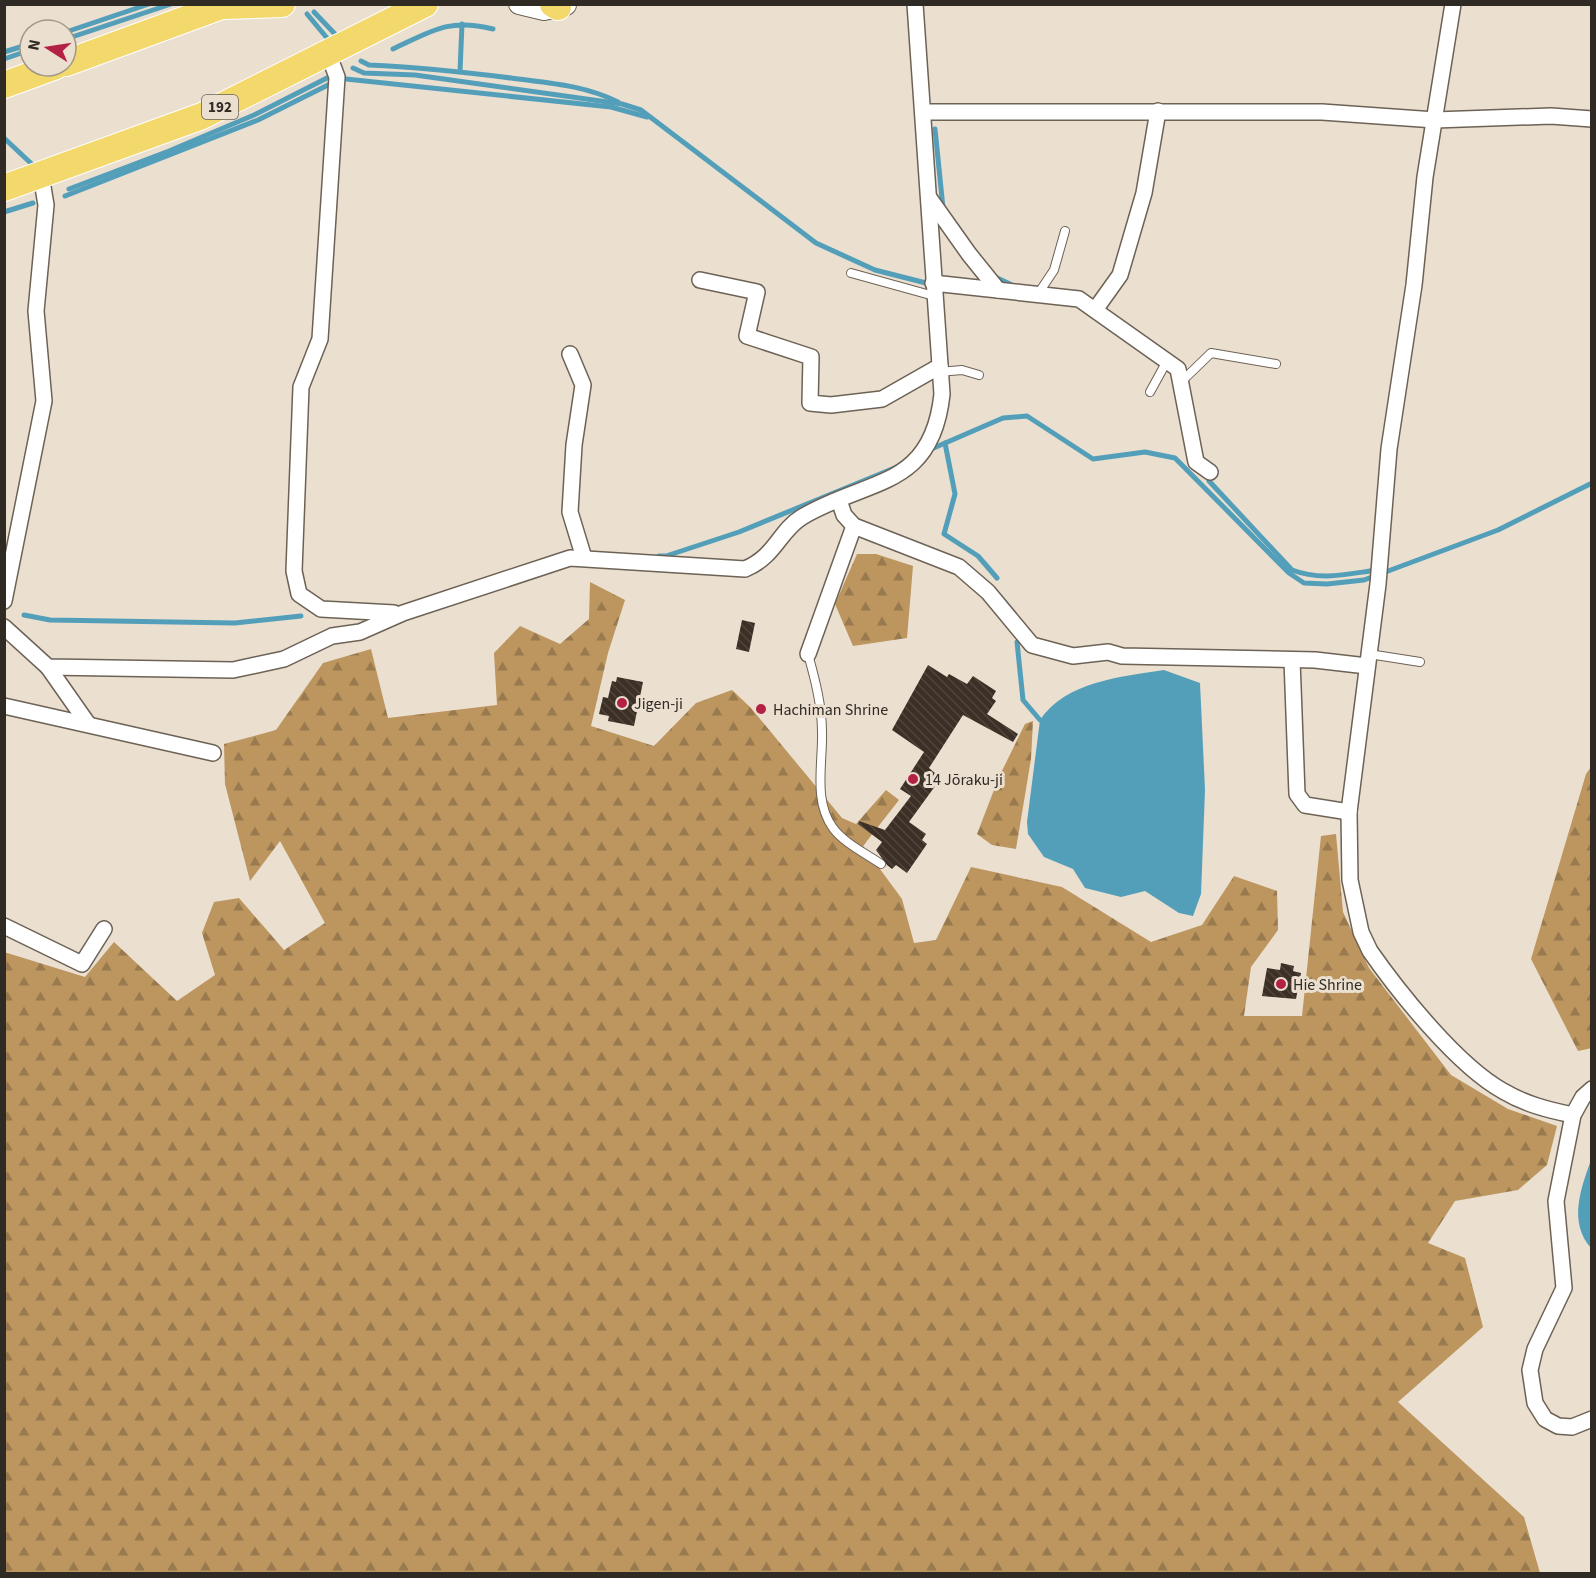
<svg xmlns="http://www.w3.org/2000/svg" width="1596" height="1578" font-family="'Source Sans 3',sans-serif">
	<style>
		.forest { fill: url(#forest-firs) }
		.water { fill: #539fba }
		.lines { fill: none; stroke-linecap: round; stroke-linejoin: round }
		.stream { stroke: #539fba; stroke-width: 5 }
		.building { fill: url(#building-back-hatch) }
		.service-casing { stroke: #6c6255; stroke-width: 10 }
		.minor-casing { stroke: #6c6255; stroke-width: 18 }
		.tertiary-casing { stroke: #6c6255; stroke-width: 22 }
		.trunk-casing { stroke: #fff; stroke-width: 28 }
		.service { stroke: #fff; stroke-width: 8 }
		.minor { stroke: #fff; stroke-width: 15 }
		.tertiary { stroke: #fff; stroke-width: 20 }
		.trunk { stroke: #f3d86b; stroke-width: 26 }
		.poi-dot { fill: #b32145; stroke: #ebdfd0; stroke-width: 2 }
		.labels { text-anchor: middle; stroke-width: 6; stroke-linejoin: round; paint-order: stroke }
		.shield { fill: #ebdfd0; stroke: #676058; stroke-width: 1.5 }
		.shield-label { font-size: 15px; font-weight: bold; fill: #2f2a24 }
		.poi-label { font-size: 16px; fill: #2f2a24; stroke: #ebdfd0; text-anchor: start }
	</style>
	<defs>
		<pattern id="forest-firs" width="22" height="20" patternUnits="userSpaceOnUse" patternTransform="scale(1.5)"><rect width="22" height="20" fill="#bc955f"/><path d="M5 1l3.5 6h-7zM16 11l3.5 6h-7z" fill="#997a4e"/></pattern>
		<pattern id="building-back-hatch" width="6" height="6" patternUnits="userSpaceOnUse" patternTransform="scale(1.5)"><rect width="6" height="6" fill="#3c3026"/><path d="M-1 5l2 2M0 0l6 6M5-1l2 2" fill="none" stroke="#50453d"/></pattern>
	</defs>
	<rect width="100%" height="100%" fill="#ebdfd0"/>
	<g class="forest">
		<polygon points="857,554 876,554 913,566 907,638 853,646 835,604"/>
		<polygon points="590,582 625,600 608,653 591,726 654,746 696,703 732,690 751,708 842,818 856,824 886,790 899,800 863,846 902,899 914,943 936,940 971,867 1062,887 1151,942 1202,925 1234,876 1277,891 1278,930 1251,967 1244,1016 1302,1016 1321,836 1336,834 1343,912 1369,968 1451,1075 1508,1109 1557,1126 1547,1165 1518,1190 1455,1201 1428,1243 1465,1258 1483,1327 1398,1402 1524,1517 1540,1573 5,1573 4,952 85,977 114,942 177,1001 215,975 202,933 214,902 239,898 284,950 325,923 280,841 250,881 225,784 224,744 276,730 323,663 371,649 388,718 497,705 494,653 520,626 560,644 589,619"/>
		<polygon points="1033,721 1031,759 1016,849 992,845 977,834 999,777 1025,724"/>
		<polygon points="1591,767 1592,1048 1578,1051 1531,959 1586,774"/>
	</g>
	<g class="water">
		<path d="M 1164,670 L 1200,683 L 1205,790 L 1201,894 L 1193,916 L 1179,913 L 1145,891 L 1121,897 L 1085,888 L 1073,869 L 1044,857 L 1028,834 L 1027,822 L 1040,720 C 1066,681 1121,677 1164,670 Z"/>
		<path d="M 1591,1160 L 1591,1248 C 1568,1222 1581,1188 1591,1160 Z"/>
	</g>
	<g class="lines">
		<g class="stream">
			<polyline points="314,12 335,34"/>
			<polyline points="307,14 327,38"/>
			<polyline points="66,32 149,4"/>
			<polyline points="66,39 171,4"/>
			<path d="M 393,49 C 432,31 448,18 493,29"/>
			<polyline points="4,52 30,44"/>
			<polyline points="4,59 30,50"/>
			<path d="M 361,61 L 369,65 C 417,67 464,72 511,78 C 548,83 584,85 618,102"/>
			<polyline points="353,68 364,73 415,75 622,104 641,110 816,243 875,270 926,283"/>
			<polyline points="460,71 462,24"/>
			<polyline points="346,79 611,107 647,117"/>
			<polyline points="935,129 943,208"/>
			<polyline points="4,138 36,168"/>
			<polyline points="69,189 169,151 254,115 327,78"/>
			<polyline points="65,196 258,120 330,84"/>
			<polyline points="4,212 33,203"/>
			<polyline points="993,276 1010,284"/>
			<polyline points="945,443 955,494 944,534 978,556 997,578"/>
			<polyline points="929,450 1003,418 1027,416 1093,459 1145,452 1175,458 1289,573 1304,583 1327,584 1364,580 1498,530 1592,483"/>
			<path d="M 1209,481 L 1292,570 C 1321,581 1347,574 1377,570"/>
			<polyline points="659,556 666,556 739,532 897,467"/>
			<polyline points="24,615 50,620 235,623 301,616"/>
			<polyline points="1017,642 1023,700 1040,720"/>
		</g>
	</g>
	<g class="building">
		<polygon points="742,620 755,623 749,652 736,649"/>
		<polygon points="928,665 947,677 949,674 967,684 973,676 996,691 992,698 996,701 987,714 1018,734 1013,742 963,715 929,768 941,778 909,822 926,834 922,840 927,844 907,873 896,865 892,869 887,865 876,850 882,842 858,824 859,821 885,830 911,796 900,789 924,752 892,730"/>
		<polygon points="617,677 643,682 634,726 608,721 609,716 599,714 603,697 608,698 612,681 616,682"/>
		<polygon points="1281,963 1294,966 1293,971 1301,973 1296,999 1262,996 1267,968 1280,970"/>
	</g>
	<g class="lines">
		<defs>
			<g id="service">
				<polyline points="851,273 934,296"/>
				<polyline points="1038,294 1054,270 1065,231"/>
				<polyline points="939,372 962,370 979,375"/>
				<polyline points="1181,382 1211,353 1276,364"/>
				<polyline points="1150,392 1167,361"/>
				<path d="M 808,654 C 815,679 822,706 822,732 C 823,763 813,801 833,828 C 844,843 865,853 881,864"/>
				<polyline points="1369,654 1420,662"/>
			</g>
			<g id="minor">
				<path d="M 1453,4 L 1425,177 L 1414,285 L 1389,449 L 1378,584 L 1349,812 L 1350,880 L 1361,932 L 1370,951 C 1400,994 1458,1066 1503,1091 C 1525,1104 1548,1110 1573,1115"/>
				<polyline points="328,53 337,77 320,339 301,387 294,571 299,594 321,609 394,613"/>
				<polyline points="924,112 1322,112 1435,120 1551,116 1592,119"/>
				<polyline points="930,199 969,254 998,290"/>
				<polyline points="700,280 757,292 747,336 811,357 810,403 831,405 882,399 940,366"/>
				<polyline points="933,283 1079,299 1178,369 1196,462 1210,472"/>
				<polyline points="1095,310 1120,275 1144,193 1158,111"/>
				<polyline points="570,354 583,385 574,445 570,512 584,558"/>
				<polyline points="839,500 844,515 854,526 959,567 988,592 1032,645 1073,656 1108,652 1122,656 1315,660 1367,666"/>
				<polyline points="4,601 44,401 36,311 46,205 41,175"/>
				<path d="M 4,627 L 48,667 L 233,670 L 284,659 L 332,636 L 360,632 L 403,613 L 570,558 L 745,569 C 776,556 779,531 802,517 C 867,478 932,490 942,394 L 915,4"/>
				<polyline points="808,654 854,526"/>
				<polyline points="1292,660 1297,794 1305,805 1349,812"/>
				<polyline points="48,667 88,724"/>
				<polyline points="4,706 213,753"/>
				<polyline points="4,926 82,964 104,929"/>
				<polyline points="1592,1089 1583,1097 1573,1115 1556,1201 1564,1288 1535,1349 1530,1370 1535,1403 1545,1419 1558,1426 1572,1427 1592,1419"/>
			</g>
			<polyline id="tertiary" points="519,4 544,10 566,5"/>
			<g id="trunk">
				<polyline points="553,4 558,7"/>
				<polyline points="224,6 282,4"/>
				<polyline points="66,63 227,4"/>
				<polyline points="4,85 56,66"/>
				<polyline points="4,188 202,116 425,4"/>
			</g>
		</defs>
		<use href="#service" class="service-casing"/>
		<use href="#minor" class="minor-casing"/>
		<use href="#tertiary" class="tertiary-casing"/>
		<use href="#trunk" class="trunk-casing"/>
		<use href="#service" class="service"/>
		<use href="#minor" class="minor"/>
		<use href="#tertiary" class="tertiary"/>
		<use href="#trunk" class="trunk"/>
	</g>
	<g class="poi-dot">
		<circle cx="622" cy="703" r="6"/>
		<circle cx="761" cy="709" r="6"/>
		<circle cx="913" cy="779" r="6"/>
		<circle cx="1281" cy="984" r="6"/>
	</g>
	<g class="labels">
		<rect class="shield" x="202" y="95" width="36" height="24" rx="4.5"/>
		<g class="shield-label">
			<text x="220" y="112">192</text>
		</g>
		<g class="poi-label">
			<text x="634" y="709">Jigen-ji</text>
			<text x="773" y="715">Hachiman Shrine</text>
			<text x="925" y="785">14 Jōraku-ji</text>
			<text x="1293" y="990">Hie Shrine</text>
		</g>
	</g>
	<rect width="1596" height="1578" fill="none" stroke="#2f2a24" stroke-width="12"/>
	<g transform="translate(48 48) rotate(282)"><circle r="28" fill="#ebdfd0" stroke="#a0978b" stroke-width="1.5"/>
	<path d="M0-4.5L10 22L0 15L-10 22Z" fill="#b32145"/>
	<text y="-9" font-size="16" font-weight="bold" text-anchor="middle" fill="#2f2a24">N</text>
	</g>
</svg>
